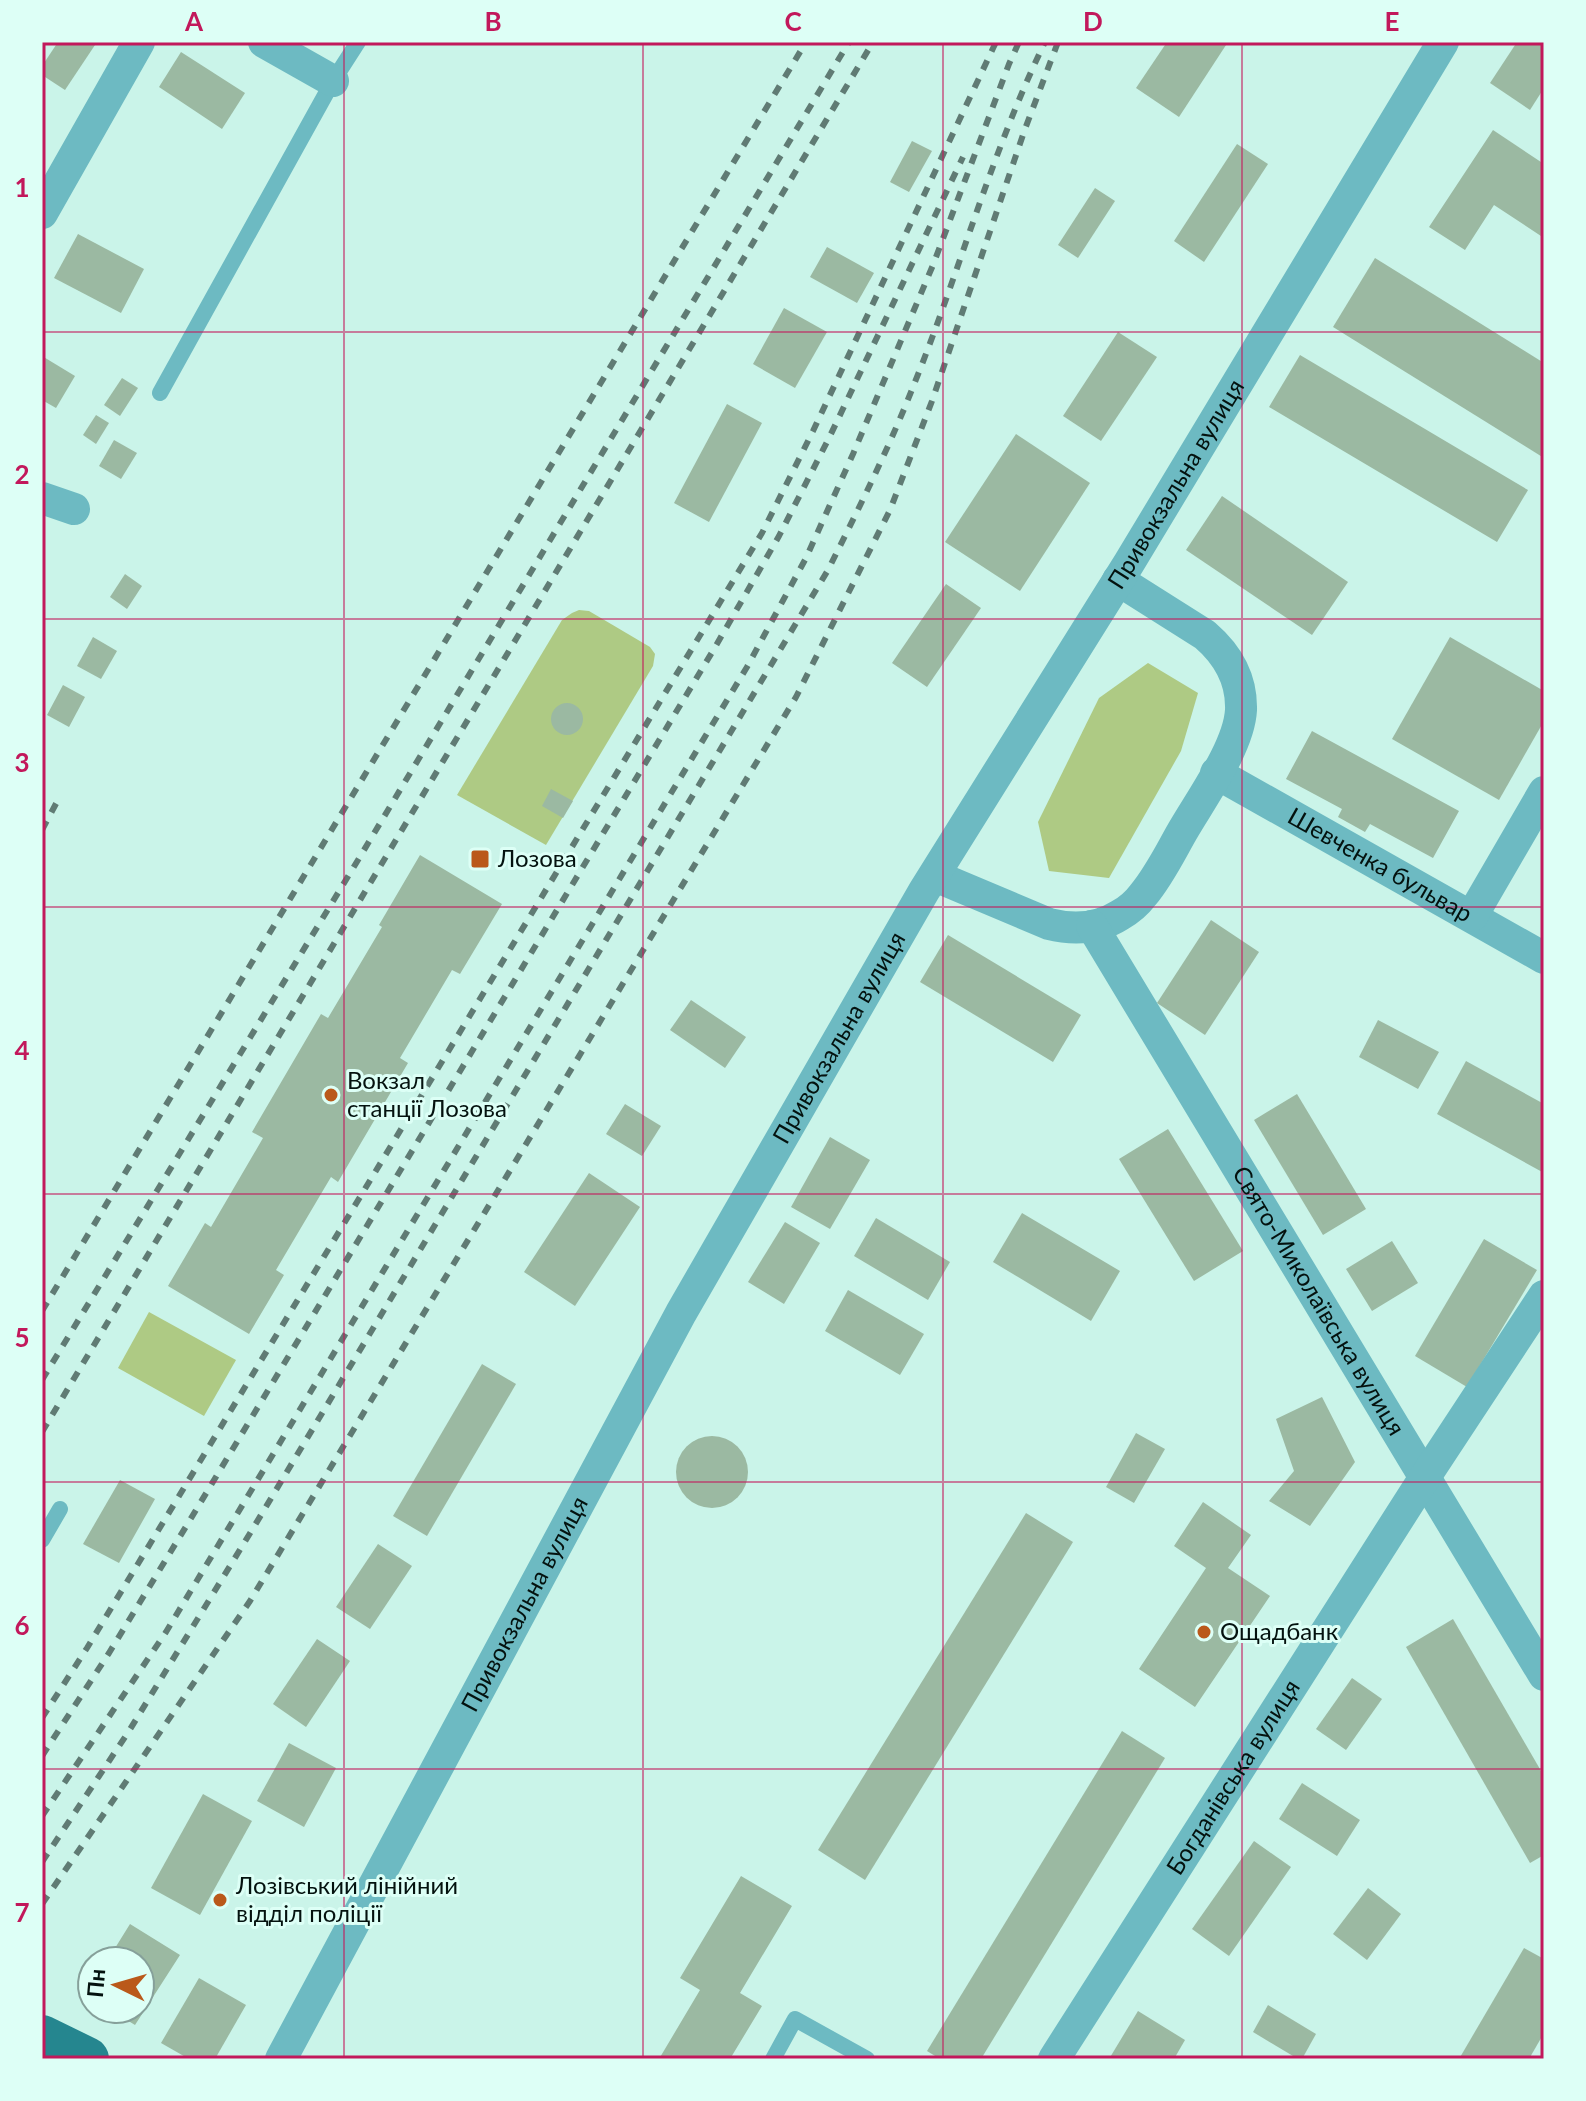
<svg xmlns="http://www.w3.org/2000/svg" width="1586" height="2101" font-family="Lato,sans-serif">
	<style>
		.green { fill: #aeca84 }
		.building { fill: #9bb9a2 }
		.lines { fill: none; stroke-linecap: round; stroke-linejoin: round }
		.service { stroke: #6dbac2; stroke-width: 16 }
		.minor { stroke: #6dbac2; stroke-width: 32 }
		.primary { stroke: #25868f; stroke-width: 44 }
		.rail { stroke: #607b74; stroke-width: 6; stroke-dasharray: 10 10; stroke-linecap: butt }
		.grid { fill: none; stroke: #c2185b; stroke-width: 2; stroke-opacity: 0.55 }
		.poi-dot { fill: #ba591a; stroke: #ddfff6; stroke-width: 3 }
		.labels { text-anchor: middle; stroke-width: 6; stroke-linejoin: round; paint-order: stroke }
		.street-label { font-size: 24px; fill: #04120f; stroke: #ddfff6 }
		.poi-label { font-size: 24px; fill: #04120f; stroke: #ddfff6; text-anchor: start }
		.neatline { fill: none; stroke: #c2185b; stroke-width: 3 }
		.grid-label { font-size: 26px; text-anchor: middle; font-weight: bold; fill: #c2185b }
	</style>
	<rect width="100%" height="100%" fill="#caf4e9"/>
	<g class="green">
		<polygon points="579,610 589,611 650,647 655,654 653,666 546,845 457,795 562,620 572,613"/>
		<polygon points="1148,663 1198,693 1181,751 1109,878 1049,871 1038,822 1099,698"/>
		<polygon points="149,1312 236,1360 204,1416 118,1368"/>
	</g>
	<g class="building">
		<polygon points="58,42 97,42 65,90 42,75 42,66"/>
		<polygon points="1167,42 1228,42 1179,117 1136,88"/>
		<polygon points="1517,42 1544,42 1544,88 1530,110 1490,83"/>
		<polygon points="181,52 245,93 222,129 159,87"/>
		<polygon points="1493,130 1544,164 1544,238 1494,205 1465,250 1429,227"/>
		<polygon points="912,141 932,151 909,192 890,182"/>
		<polygon points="1237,144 1268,164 1204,262 1174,241"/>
		<polygon points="1095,188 1115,201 1078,258 1058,245"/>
		<polygon points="78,234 144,269 121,313 54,278"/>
		<polygon points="827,247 874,273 857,303 810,277"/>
		<polygon points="1375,258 1544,363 1544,458 1333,327"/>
		<polygon points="784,308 827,332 795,388 753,364"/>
		<polygon points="1118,332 1157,357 1101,441 1063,416"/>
		<polygon points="1300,355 1528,490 1497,542 1269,407"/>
		<polygon points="42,356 75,376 56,408 42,400"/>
		<polygon points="122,378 138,388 120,416 104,405"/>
		<polygon points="727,404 762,423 709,522 674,503"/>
		<polygon points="96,415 109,423 96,444 83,435"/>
		<polygon points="1016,434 1090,483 1020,591 945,542"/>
		<polygon points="114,440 137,453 121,479 99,466"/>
		<polygon points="1222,496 1348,582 1312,635 1186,550"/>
		<polygon points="125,574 142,586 127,609 110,597"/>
		<polygon points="946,584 981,608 927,687 892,663"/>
		<polygon points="93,637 117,651 101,679 77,666"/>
		<polygon points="1450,637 1544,691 1544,721 1499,800 1392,739"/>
		<polygon points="63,685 85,697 69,727 47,715"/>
		<circle cx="567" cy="719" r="16"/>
		<polygon points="1312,731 1459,811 1433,858 1370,824 1365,832 1338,817 1342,809 1286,779"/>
		<polygon points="551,789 573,801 563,818 542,806"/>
		<polygon points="420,855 502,904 460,974 452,970 400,1058 408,1063 338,1182 331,1177 276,1270 284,1275 249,1334 168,1286 205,1223 211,1227 263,1138 252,1132 321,1014 328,1018 382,927 379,925"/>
		<polygon points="1211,920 1259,952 1205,1035 1157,1003"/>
		<polygon points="948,935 1081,1015 1053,1062 920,982"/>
		<polygon points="691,1000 746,1037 725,1068 670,1030"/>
		<polygon points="1378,1020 1439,1052 1418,1089 1359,1057"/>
		<polygon points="1466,1061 1544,1104 1544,1173 1437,1114"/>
		<polygon points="1297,1094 1366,1209 1323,1235 1254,1120"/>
		<polygon points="625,1104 661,1126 642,1156 606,1134"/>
		<polygon points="1168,1129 1243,1251 1194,1281 1119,1159"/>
		<polygon points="830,1137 870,1160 830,1229 791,1207"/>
		<polygon points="589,1173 640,1207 575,1306 524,1272"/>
		<polygon points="1022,1213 1120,1271 1091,1321 993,1262"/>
		<polygon points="876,1218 950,1262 928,1300 854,1256"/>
		<polygon points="785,1222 820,1243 784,1304 748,1282"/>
		<polygon points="1484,1239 1537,1270 1467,1387 1415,1356"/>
		<polygon points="1392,1241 1418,1283 1372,1311 1346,1269"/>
		<polygon points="848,1290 924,1334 900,1375 825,1331"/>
		<polygon points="482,1364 516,1384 427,1536 393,1516"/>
		<polygon points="1322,1397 1355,1462 1310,1526 1269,1501 1294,1471 1276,1419"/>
		<polygon points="1136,1433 1165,1449 1134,1503 1106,1487"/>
		<circle cx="712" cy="1472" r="36"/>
		<polygon points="120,1480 155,1499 119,1563 83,1544"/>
		<polygon points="1203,1502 1251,1535 1228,1568 1270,1596 1195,1707 1139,1669 1206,1568 1174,1546"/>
		<polygon points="1026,1513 1073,1542 865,1880 818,1850"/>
		<polygon points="378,1544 412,1566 370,1629 336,1607"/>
		<polygon points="1453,1619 1544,1776 1544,1855 1530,1863 1406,1647"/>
		<polygon points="317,1639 350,1661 306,1727 273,1704"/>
		<polygon points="1352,1678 1382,1699 1346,1750 1316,1729"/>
		<polygon points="1122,1731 1165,1758 981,2059 940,2059 927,2051"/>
		<polygon points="289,1743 336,1768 304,1827 257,1801"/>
		<polygon points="1302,1783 1360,1820 1337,1856 1279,1819"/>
		<polygon points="203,1794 252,1821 200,1915 151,1888"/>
		<polygon points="1254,1841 1291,1867 1229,1956 1192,1929"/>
		<polygon points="741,1876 792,1906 740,1993 762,2006 730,2059 659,2059 700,1990 680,1978"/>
		<polygon points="1368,1888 1401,1914 1367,1960 1333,1934"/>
		<polygon points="130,1924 180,1955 135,2025 109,2009 140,2009 140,1961 107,1961"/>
		<polygon points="1524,1948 1544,1959 1544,2033 1529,2059 1459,2059"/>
		<polygon points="199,1978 246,2005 215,2059 189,2059 161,2043"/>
		<polygon points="1268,2005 1316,2034 1302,2059 1298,2059 1253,2032"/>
		<polygon points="1138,2011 1185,2040 1174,2059 1109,2059"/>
	</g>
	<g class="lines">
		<g class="service">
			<polyline points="160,393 333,81 358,42"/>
			<polyline points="42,1540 60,1509"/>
			<polyline points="773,2059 795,2019 867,2059"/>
		</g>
		<g class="minor">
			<polyline points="264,42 333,81"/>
			<polyline points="42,213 139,42"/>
			<polyline points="42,498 74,509"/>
			<path id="s1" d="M 1216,773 L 1544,958"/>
			<path d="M 935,876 L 1049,924 C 1073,930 1098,929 1120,915 C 1129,910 1137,903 1143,895 C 1159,876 1170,853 1182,832 C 1201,799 1239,747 1241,710 C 1242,679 1227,654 1205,635 L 1118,580"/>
			<polyline points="1472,916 1544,792"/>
			<path id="s2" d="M 1092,926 L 1544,1675"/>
			<path id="s3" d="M 281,2059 L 681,1313 L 924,891 L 1129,563 L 1443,42"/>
			<path id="s4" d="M 1054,2059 L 1425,1477 L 1544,1296"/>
		</g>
		<polyline class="primary" points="42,2037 87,2059"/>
		<g class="rail">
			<polyline points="42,830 59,798"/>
			<polyline points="42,1311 806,42"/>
			<polyline points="42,1380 358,860 849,42"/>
			<polyline points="42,1432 873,42"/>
			<polyline points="42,1718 87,1648 762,533 813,431 996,42"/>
			<polyline points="42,1756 109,1653 193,1515 714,649 779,536 830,436 963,157"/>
			<polyline points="42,1816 166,1632 747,667 806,558 853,454 933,265 1009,64 1019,42"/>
			<path d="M 42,1862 L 129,1731 L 252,1530 L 828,570 C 859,508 890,446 915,382 C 960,270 992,151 1045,42"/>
			<polyline points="42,1904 250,1601 796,697 890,510 932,401 1025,129 1058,42"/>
		</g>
	</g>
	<path class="grid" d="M 344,42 L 344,2059M 643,42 L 643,2059M 943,42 L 943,2059M 1242,42 L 1242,2059M 42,332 L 1544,332M 42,619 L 1544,619M 42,907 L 1544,907M 42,1194 L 1544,1194M 42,1482 L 1544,1482M 42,1769 L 1544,1769"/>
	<g class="poi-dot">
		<rect x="470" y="849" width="20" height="20" rx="4"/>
		<circle cx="331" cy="1095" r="8"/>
		<circle cx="1204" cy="1632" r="8"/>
		<circle cx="220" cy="1900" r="8"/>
	</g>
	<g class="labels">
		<g class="street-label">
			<text dy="8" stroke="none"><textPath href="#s3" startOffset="1812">Привокзальна вулиця</textPath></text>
			<text dy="8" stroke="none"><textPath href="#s1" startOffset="188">Шевченка бульвар</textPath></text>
			<text dy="8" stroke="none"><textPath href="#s3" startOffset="1164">Привокзальна вулиця</textPath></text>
			<text dy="8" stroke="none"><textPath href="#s2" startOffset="438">Свято-Миколаївська вулиця</textPath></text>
			<text dy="8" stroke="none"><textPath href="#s3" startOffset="516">Привокзальна вулиця</textPath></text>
			<text dy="8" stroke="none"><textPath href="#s4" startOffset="334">Богданівська вулиця</textPath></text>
		</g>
		<g class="poi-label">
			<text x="498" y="867">Лозова</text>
			<text x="347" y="1089">Вокзал<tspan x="347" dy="28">станції Лозова</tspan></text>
			<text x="1220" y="1640">Ощадбанк</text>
			<text x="236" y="1894">Лозівський лінійний<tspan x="236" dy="28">відділ поліції</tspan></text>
		</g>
	</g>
	<rect width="1586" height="2101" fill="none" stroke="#ddfff6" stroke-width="88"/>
	<g transform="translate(116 1985) rotate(275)"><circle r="38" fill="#ddfff6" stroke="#86a09a" stroke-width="2"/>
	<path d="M0-6L14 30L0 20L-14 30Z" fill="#ba591a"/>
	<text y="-12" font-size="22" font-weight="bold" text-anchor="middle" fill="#04120f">Пн</text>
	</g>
	<rect x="44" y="44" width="1498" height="2013" class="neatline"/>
	<g class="grid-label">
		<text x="194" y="31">A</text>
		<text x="493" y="31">B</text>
		<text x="793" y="31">C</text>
		<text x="1093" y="31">D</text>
		<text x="1392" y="31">E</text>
		<text x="22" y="197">1</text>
		<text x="22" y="484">2</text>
		<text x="22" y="772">3</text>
		<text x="22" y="1060">4</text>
		<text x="22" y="1347">5</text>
		<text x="22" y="1635">6</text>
		<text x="22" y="1922">7</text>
	</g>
</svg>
